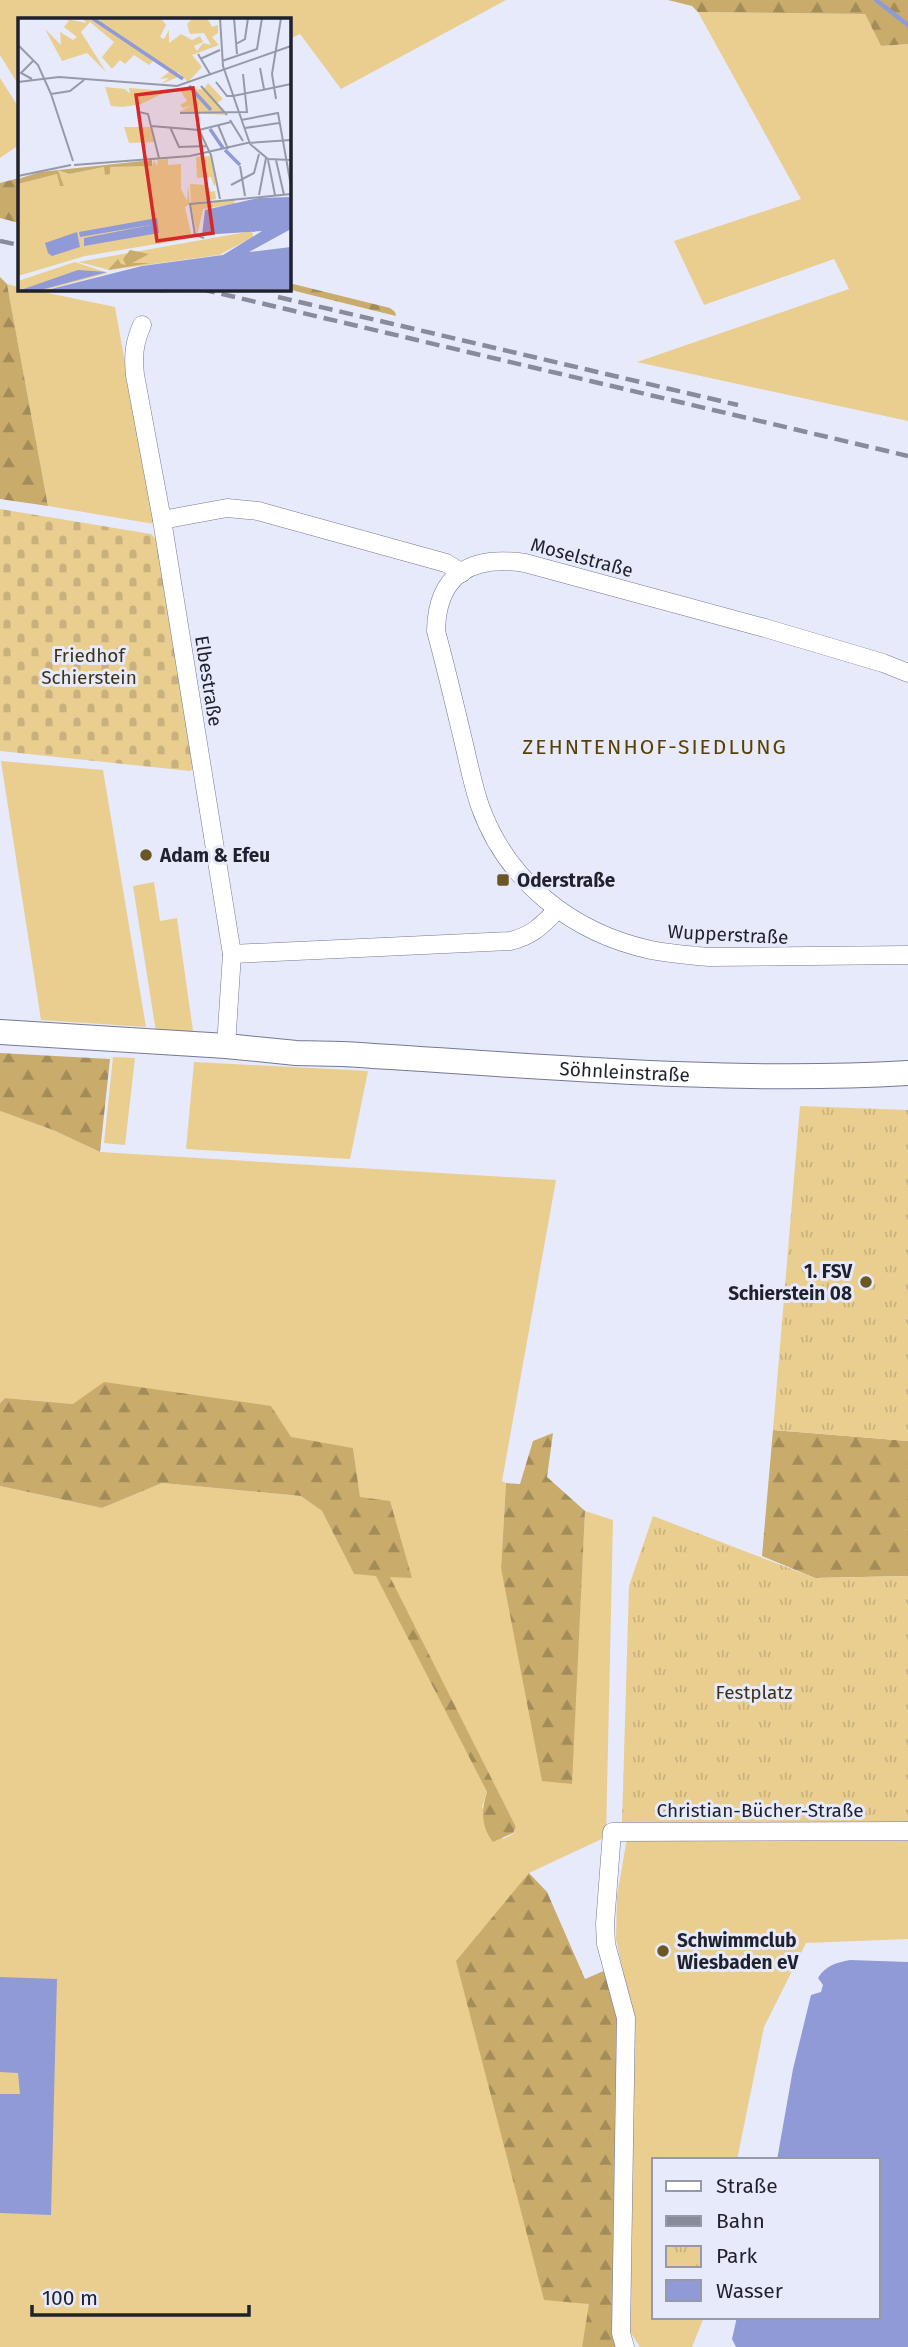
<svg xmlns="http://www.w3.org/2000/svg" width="908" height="2347" font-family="'Fira Sans',sans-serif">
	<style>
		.green { fill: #eace90 }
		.forest { fill: url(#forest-firs) }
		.cemetery { fill: url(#cemetery-stones) }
		.park { fill: url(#park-tufts) }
		.water { fill: #8f9ad7 }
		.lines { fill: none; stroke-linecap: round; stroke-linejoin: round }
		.stream { stroke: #8f9ad7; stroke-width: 4.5 }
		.street-casing { stroke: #747993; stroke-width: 19 }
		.secondary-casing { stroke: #747993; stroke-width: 26 }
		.street { stroke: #fff; stroke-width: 18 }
		.secondary { stroke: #fff; stroke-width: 24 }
		.rail { stroke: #888b99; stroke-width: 4.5; stroke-dasharray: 14 7; stroke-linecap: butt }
		.poi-dot { fill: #6b5625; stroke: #e6eafb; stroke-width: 2.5 }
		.labels { text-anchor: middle; stroke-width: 6; stroke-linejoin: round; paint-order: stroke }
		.street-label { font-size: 19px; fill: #1f212c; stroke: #e6eafb }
		.park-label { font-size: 19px; fill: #3f3215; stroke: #e6eafb }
		.poi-label { font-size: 19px; font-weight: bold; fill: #1f212c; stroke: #e6eafb; text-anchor: start }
		.neighbourhood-label { font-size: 21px; letter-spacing: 2px; fill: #584100; stroke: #e6eafb }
		.inset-river { fill: none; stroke: #8f9ad7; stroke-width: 3.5 }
		.inset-road { fill: none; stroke: #969aa8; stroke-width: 2 }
		.view { fill: #d62828; fill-opacity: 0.15; stroke: #d62828; stroke-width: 3.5 }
		.inset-edge { fill: none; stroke: #1f212c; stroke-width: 3.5 }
	</style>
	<defs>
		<pattern id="forest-firs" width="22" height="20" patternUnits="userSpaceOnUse" patternTransform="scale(1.75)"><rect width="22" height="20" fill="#c9ac6b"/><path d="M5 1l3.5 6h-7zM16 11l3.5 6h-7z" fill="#a38c58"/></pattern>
		<pattern id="cemetery-stones" width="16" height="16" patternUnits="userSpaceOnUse" patternTransform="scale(1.75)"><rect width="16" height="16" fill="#eace90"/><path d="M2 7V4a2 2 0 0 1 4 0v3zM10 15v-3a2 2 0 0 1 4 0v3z" fill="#c8b17c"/></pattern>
		<pattern id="park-tufts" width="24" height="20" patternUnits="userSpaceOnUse" patternTransform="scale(1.75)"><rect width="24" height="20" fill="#eace90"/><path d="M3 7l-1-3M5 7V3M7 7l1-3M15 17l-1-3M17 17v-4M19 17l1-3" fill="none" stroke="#c8b17c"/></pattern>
	</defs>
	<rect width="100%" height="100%" fill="#e6eafb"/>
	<g class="green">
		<polygon points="0,0 506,0 341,89 300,34 289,39 289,19 19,19 19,86 0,55"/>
		<polygon points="698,12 865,14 881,46 908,44 908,421 637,362 849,289 834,259 704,305 674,241 801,199"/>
		<polygon points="0,78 19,108 19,145 0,158"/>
		<polygon points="7,284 19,287 19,289 29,289 115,307 154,524 48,506"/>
		<polygon points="1,761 103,770 146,1027 41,1020"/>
		<polygon points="154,882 160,921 177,918 193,1031 156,1032 133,886"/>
		<polygon points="113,1057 135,1058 125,1145 104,1143"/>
		<polygon points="194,1062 368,1071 350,1159 186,1149"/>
		<polygon points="0,1111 53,1130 100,1152 556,1180 502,1481 506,1483 501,1568 571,1784 585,1511 613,1520 606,1837 529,1873 590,2304 582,2347 0,2347 0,1486 102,1508 162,1483 301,1496 322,1511 354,1574 376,1575 487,1792 482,1807 503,1839 513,1834 516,1827 389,1576 412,1577 360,1498 353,1448 73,1404 5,1398 0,1403"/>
		<polygon points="627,1838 908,1841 908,1939 806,1943 764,2027 737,2160 654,2160 654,2317 704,2317 692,2347 640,2347 629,2330 630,2004 616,1939 617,1896"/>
	</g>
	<g class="forest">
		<polygon points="668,0 908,0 908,44 881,46 865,14 698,12 692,6"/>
		<polygon points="19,178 19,223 0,218 0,183"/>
		<polygon points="0,277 7,284 48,506 0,499"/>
		<polygon points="289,283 390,308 395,312 396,316 287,289 289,289"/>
		<polygon points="0,1053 110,1059 100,1152 53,1130 0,1111"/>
		<path d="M 104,1382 L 271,1406 L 291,1437 L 353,1448 L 360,1497 L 390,1501 L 412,1578 L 390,1577 L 516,1827 L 513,1833 L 493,1842 C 481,1826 481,1811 487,1792 L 376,1576 L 354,1574 L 322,1511 L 301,1496 L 162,1483 L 102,1508 L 0,1486 L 0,1403 L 5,1398 L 73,1404 Z"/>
		<polygon points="773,1430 908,1441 908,1576 815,1578 762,1556"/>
		<polygon points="553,1433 547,1477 585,1511 572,1784 542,1781 501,1568 506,1483 520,1484 533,1441"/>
		<polygon points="529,1873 547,1892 585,1979 606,1970 620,2025 621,2347 582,2347 589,2304 544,2300 456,1961"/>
	</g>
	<polygon class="cemetery" points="0,509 151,534 158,541 196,766 190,771 0,751"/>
	<g class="park">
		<polygon points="800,1106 908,1110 908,1441 773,1430"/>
		<polygon points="653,1516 815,1578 908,1576 908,1823 622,1822 629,1586"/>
	</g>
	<g class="water">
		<path d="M 850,1960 L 908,1962 L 908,2347 L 736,2347 L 732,2339 L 737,2317 L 878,2317 L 878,2160 L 777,2160 L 793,2069 L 811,1995 L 821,1992 L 823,1985 L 818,1978 C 826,1965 836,1963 850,1960 Z"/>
		<polygon points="0,1977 57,1979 51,2215 0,2213 0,2094 20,2094 18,2073 0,2072"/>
	</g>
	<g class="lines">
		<polyline class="stream" points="876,0 908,25"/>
		<defs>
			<g id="street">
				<path d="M 142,325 C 134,343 133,356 135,375 L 162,520 L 232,954 L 226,1046"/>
				<polyline points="162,520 227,508 258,511 446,563 462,573"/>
				<path d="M 908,673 L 883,663 L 765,628 L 525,563 C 471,555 437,574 436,631 C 446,668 455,706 464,744 C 469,765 473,786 480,806 C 507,882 573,933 651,950 C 670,954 689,955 709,957 L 908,955"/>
				<path d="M 232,954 L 510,941 C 532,936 541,926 557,910"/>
				<polyline points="625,2347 621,2333 626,2018 606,1944 605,1924 612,1832 908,1831"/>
			</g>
			<g id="secondary">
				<path id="s1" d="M 0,1032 L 226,1046 L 296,1053 L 342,1054 C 530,1065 720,1084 908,1073"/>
			</g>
		</defs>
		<use href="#street" class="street-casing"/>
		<use href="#secondary" class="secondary-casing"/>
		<use href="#street" class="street"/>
		<use href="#secondary" class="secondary"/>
		<g class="rail">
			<polyline points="0,241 19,245"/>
			<polyline points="201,289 908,456"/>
			<polyline points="278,297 738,405"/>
		</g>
	</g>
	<g class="poi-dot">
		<circle cx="146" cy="855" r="7"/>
		<rect x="496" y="873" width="14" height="14" rx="3.5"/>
		<circle cx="866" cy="1282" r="7"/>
		<circle cx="663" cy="1951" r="7"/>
	</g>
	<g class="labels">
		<g class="street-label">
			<text transform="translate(582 557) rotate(15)" y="7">Moselstraße</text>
			<text transform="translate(209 681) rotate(81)" y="7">Elbestraße</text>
			<text transform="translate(728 934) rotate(3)" y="7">Wupperstraße</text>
			<text dy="7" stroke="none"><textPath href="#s1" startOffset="626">Söhnleinstraße</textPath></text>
			<text x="760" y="1817">Christian-Bücher-Straße</text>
		</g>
		<g class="park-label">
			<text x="89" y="662">Friedhof<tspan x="89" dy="22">Schierstein</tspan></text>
			<text x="754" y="1699">Festplatz</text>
		</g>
		<g class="poi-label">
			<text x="160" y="862">Adam &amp; Efeu</text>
			<text x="517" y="887">Oderstraße</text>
			<text x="852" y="1278" text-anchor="end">1. FSV<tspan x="852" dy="22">Schierstein 08</tspan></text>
			<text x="677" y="1947">Schwimmclub<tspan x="677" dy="22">Wiesbaden eV</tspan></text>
		</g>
		<g class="neighbourhood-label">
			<text x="655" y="754">ZEHNTENHOF-SIEDLUNG</text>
		</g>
	</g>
	<g transform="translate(18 18)">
		<rect width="273" height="273" fill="#e6eafb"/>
		<path d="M 45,0 L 68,5 L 65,0 L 81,4 L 84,0 L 143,0 L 148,7 L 142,19 L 146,21 L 151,12 L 151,25 L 163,16 L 174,22 L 182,18 L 185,24 L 176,28 L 179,33 L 185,25 L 193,27 L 186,15 L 172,16 L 169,6 L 175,0 L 189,0 L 194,9 L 200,7 L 200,15 L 194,19 L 201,27 L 174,37 L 184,49 L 170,64 L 159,53 L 160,59 L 143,66 L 151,60 L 142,61 L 152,53 L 136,42 L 131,47 L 116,37 L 107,46 L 102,42 L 94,51 L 84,39 L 96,24 L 72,4 L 63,14 L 88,54 L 69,35 L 44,43 L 27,11 L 43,27 L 42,14 L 55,22 L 59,19 L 46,9 L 51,3 ZM 190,65 L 205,81 L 199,85 L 208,97 L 161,94 L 173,88 L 165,90 L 162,87 L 169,83 L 162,72 L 186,71 ZM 87,69 L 107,71 L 112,76 L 111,70 L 150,73 L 123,86 L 105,89 L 93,88 ZM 150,141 L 150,147 L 163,146 L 163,171 L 169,183 L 170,167 L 172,186 L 167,189 L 174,220 L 67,238 L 0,258 L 0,166 L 39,156 L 46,168 L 40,152 L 51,156 L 86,149 L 91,156 L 91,149 L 134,148 L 136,142 L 139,148 L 140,142 ZM 216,181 L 217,186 L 185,191 L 179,218 L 173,186 ZM 234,213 L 235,219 L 201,237 L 92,252 L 60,244 Z" fill="#eace90"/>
		<path d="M 134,142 L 134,148 L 92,149 L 92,156 L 87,157 L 86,149 L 51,156 L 40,152 L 46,168 L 42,168 L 39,156 L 0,166 L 0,161 L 22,154 ZM 112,232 L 131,236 L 114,245 L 132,245 L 90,252 L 100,241 L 103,246 L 108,247 L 105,241 Z" fill="#c9ac6b"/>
		<path d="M 106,109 L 132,109 L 137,124 L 111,125 Z" fill="#eace90"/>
		<path d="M 193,138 L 198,166 L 196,168 L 193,159 L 179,160 L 178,139 ZM 172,166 L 189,167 L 191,174 L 197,173 L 198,181 L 173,185 ZM 57,244 L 90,255 L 23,273 L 0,273 L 0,263 Z" fill="#eace90"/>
		<path d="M 273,179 L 273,211 L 231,234 L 273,229 L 273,271 L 25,273 L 124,248 L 205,237 L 244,213 L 184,217 L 187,192 L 240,180 ZM 139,200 L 141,215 L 66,228 L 66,220 L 138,206 L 62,219 L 61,214 ZM 59,214 L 62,229 L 34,238 L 30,235 L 27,225 ZM 60,252 L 89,254 L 19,273 L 0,273 Z" fill="#8f9ad7"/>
		<path class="inset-river" d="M 74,0 L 165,61M 171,68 L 193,92M 192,111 L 205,130M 207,132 L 222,147M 264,181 L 253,211 L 224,238 L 249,259 L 273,263M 143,273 L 273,252"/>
		<path class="inset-road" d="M 202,0 L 205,48 L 232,126M 216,0 L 219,36M 218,26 L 227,21 L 230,0M 0,27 L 20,47 L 33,76M 180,36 L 192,56M 182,41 L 202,32M 204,43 L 239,31 L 244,0M 242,50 L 246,71M 14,61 L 3,55 L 16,42M 0,64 L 41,59 L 159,68 L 273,28M 198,64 L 209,78 L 215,78M 183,68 L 209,97M 33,76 L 55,143M 33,76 L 52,73 L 66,62M 215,78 L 273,66M 258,81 L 254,56 L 263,0M 120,88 L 121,94 L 130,96 L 141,140M 162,95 L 229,94 L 225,56M 212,102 L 225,123M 223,102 L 260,95 L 273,168M 200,107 L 210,131M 133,108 L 181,112 L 213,104M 152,109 L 161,129 L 189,128M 227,110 L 261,105M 181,112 L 193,137 L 202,181M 232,126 L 250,141 L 273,142M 250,142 L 257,177M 258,142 L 266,177M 56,147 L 172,138 L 229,125 L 273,122M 222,148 L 227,178M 0,158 L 53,147M 213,167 L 236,155 L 241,136M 241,177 L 248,140M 186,220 L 177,217 L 172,186 L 273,176"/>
		<path class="view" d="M 175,70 L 195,215 L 139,223 L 118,77 Z"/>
		<rect width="273" height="273" class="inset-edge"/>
	</g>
	<rect x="652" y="2158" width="228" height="161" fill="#e6eafb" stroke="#969aa8" stroke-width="2"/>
	<rect x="666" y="2181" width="35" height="10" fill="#ffffff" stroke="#969aa8" stroke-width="2"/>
	<text x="716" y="2193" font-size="21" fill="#1f212c">Straße</text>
	<rect x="666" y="2216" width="35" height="10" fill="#888b99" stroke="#969aa8" stroke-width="2"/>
	<text x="716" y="2228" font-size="21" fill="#1f212c">Bahn</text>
	<rect x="666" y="2246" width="35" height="21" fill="url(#park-tufts)" stroke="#969aa8" stroke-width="2"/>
	<text x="716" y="2263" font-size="21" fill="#1f212c">Park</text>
	<rect x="666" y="2280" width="35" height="21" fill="#8f9ad7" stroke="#969aa8" stroke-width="2"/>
	<text x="716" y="2298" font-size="21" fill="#1f212c">Wasser</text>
	<path d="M32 2305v10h217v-10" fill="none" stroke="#1f212c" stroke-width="3.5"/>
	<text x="42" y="2305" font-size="21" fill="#1f212c" stroke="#e6eafb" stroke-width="5" paint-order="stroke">100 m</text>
</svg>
